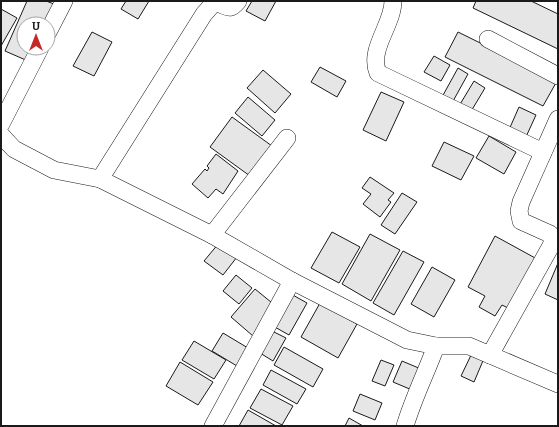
<svg xmlns="http://www.w3.org/2000/svg" width="559" height="427" font-family="Bitter,serif">
	<style>
		.building { fill: #e6e6e6; stroke: #1a1a1a }
		.lines { fill: none; stroke-linecap: round; stroke-linejoin: round }
		.minor-casing { stroke: #1a1a1a; stroke-width: 18 }
		.minor { stroke: #fff; stroke-width: 17 }
	</style>
	<rect width="100%" height="100%" fill="#fff"/>
	<g class="building">
		<polygon points="27,1 46,1 54,4 45,24 24,24 24,48 34,48 28,61 5,51"/>
		<polygon points="126,1 149,1 138,19 121,9"/>
		<polygon points="252,1 276,1 265,21 246,11"/>
		<polygon points="476,1 531,1 558,14 558,49 473,8"/>
		<polygon points="1,9 17,18 1,46"/>
		<polygon points="92,32 112,42 94,76 73,66"/>
		<polygon points="458,32 557,81 543,106 445,57"/>
		<polygon points="434,56 450,65 441,81 424,72"/>
		<polygon points="320,67 346,81 337,97 311,82"/>
		<polygon points="458,68 468,74 452,103 442,97"/>
		<polygon points="263,70 291,94 275,113 247,88"/>
		<polygon points="474,81 485,88 470,113 459,106"/>
		<polygon points="381,92 404,102 386,141 363,130"/>
		<polygon points="248,97 275,120 262,136 235,113"/>
		<polygon points="519,107 536,115 525,139 508,132"/>
		<polygon points="232,117 272,146 250,176 210,147"/>
		<polygon points="489,136 516,152 504,174 476,158"/>
		<polygon points="444,142 474,156 461,180 432,166"/>
		<polygon points="216,154 238,171 223,194 216,189 208,198 192,184 205,169 207,171 209,168 207,166"/>
		<polygon points="370,177 394,193 388,200 391,202 380,217 363,204 371,194 362,188"/>
		<polygon points="402,193 417,202 395,234 381,225"/>
		<polygon points="332,232 360,247 339,283 311,268"/>
		<polygon points="370,234 400,250 371,301 342,284"/>
		<polygon points="495,236 537,259 510,309 502,305 495,316 479,307 485,296 468,287"/>
		<polygon points="219,243 237,257 223,275 204,261"/>
		<polygon points="403,251 424,262 394,315 373,303"/>
		<polygon points="558,263 558,300 545,294"/>
		<polygon points="432,267 455,280 434,317 411,304"/>
		<polygon points="236,275 252,288 239,304 223,291"/>
		<polygon points="255,289 277,307 253,336 231,317"/>
		<polygon points="291,294 307,303 289,335 273,326"/>
		<polygon points="320,303 357,324 338,358 301,337"/>
		<polygon points="272,331 286,338 273,361 260,353"/>
		<polygon points="223,333 253,351 242,369 212,351"/>
		<polygon points="194,341 226,360 214,379 182,360"/>
		<polygon points="284,347 323,369 313,387 274,365"/>
		<polygon points="473,351 485,356 474,382 461,376"/>
		<polygon points="381,360 394,365 385,386 372,381"/>
		<polygon points="402,361 421,369 412,390 393,382"/>
		<polygon points="180,362 213,382 198,405 166,386"/>
		<polygon points="271,370 306,389 297,404 263,385"/>
		<polygon points="261,389 293,406 282,425 250,408"/>
		<polygon points="360,394 382,403 375,420 353,411"/>
		<polygon points="248,410 276,426 239,426"/>
		<polygon points="349,418 363,426 345,426"/>
	</g>
	<g class="lines">
		<defs>
			<g id="minor">
				<path d="M 393,1 C 393,25 368,49 378,73 L 543,152"/>
				<polyline points="48,32 64,1"/>
				<polyline points="488,39 558,76"/>
				<polyline points="1,124 40,48"/>
				<polyline points="1,135 14,149 54,170 100,179 212,235 292,281 407,340 436,346 469,346 558,384"/>
				<path d="M 100,179 L 204,14 L 212,5 L 217,3 C 228,6 229,12 238,1"/>
				<polyline points="212,235 287,138"/>
				<polyline points="490,355 552,244 552,239 550,234 521,221 519,211 521,202 558,119"/>
				<polyline points="213,426 292,281"/>
				<path d="M 405,426 C 413,399 426,373 436,346"/>
			</g>
		</defs>
		<use href="#minor" class="minor-casing"/>
		<use href="#minor" class="minor"/>
	</g>
	<rect width="559" height="427" fill="none" stroke="#1a1a1a" stroke-width="4"/>
	<g transform="translate(36 36)"><circle r="19" fill="#ffffff" stroke="#a3a3a3"/>
	<path d="M0-3L7 15L0 10L-7 15Z" fill="#c62828"/>
	<text y="-6" font-size="11" font-weight="bold" text-anchor="middle" fill="#1a1a1a">U</text>
	</g>
</svg>
